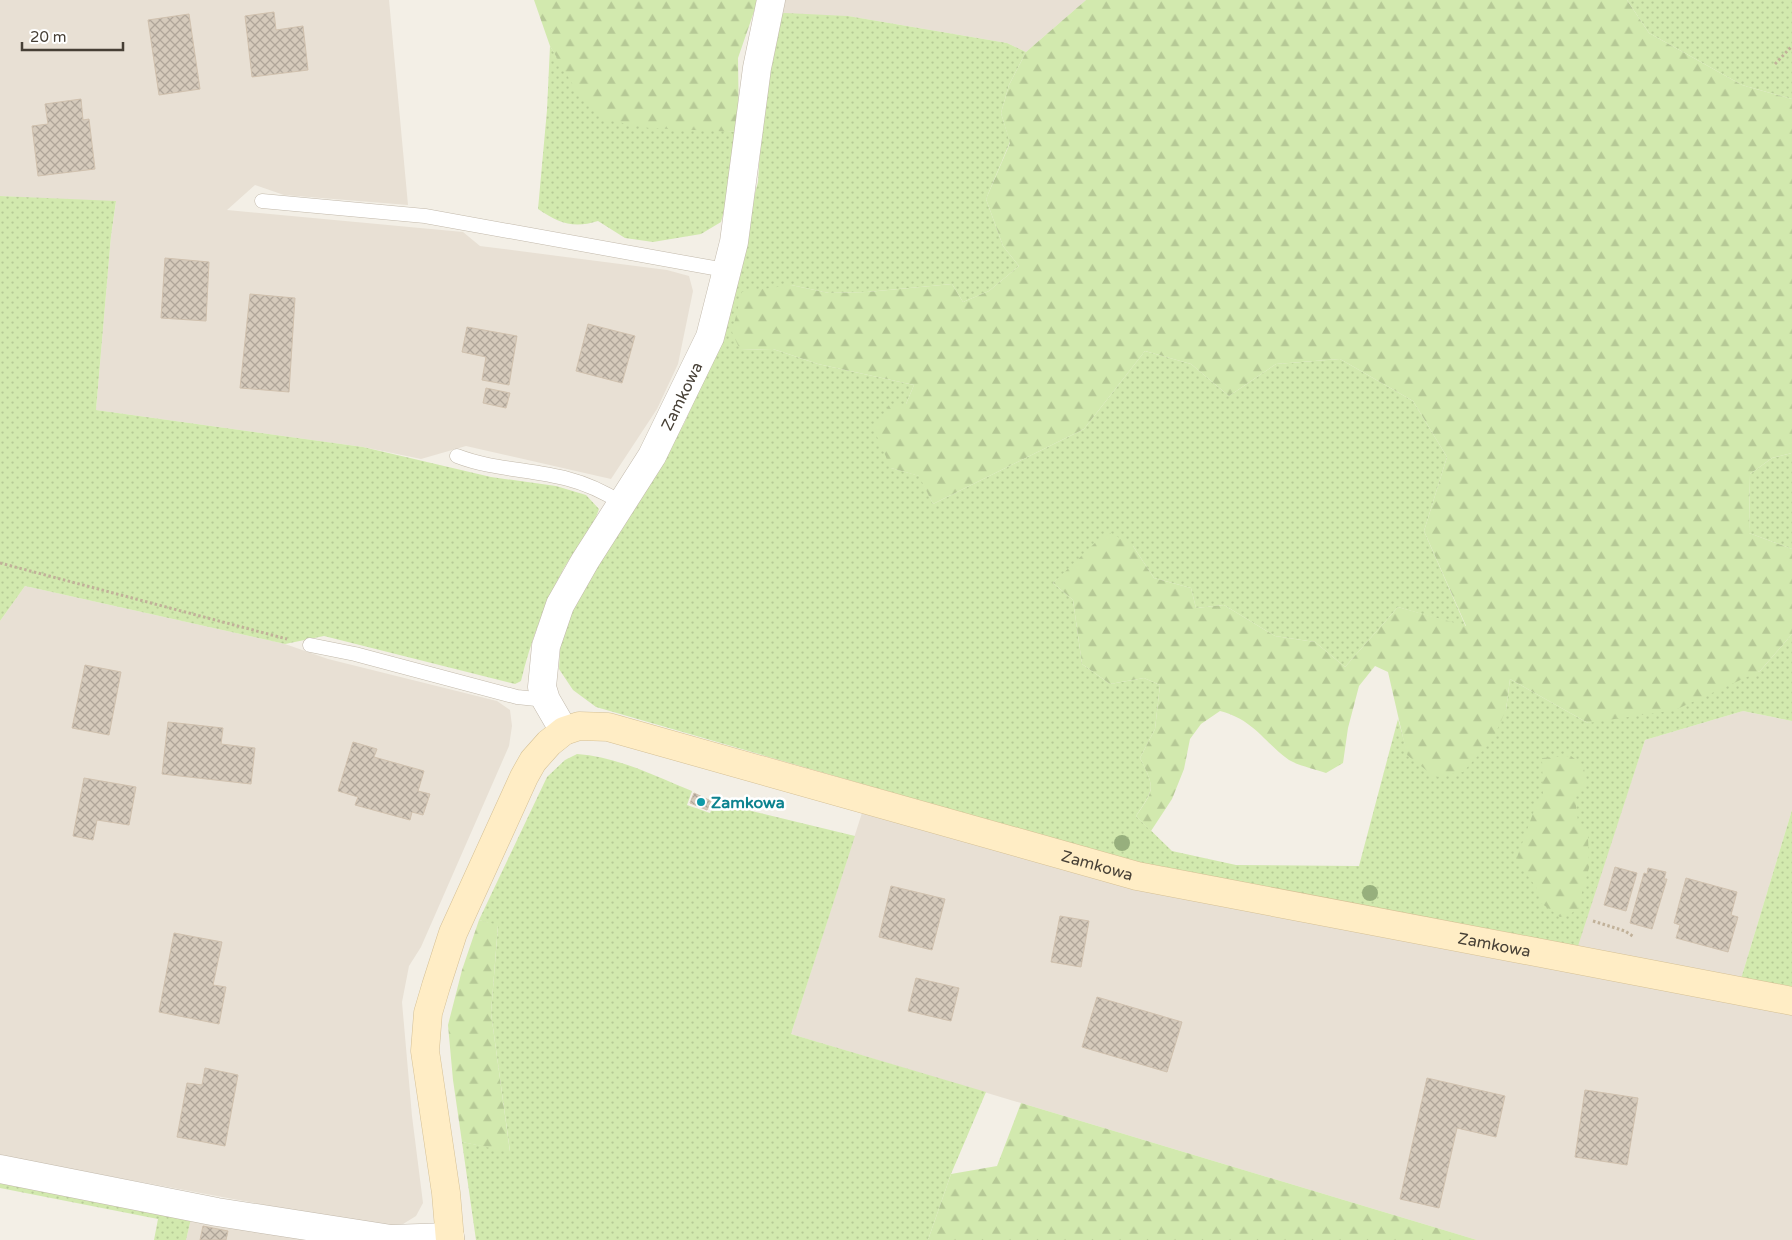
<svg xmlns="http://www.w3.org/2000/svg" width="1792" height="1240" font-family="'Varela Round',sans-serif">
	<style>
		.residential { fill: #e8e0d4 }
		.grass { fill: url(#grass-dots) }
		.forest { fill: url(#forest-firs) }
		.building { fill: url(#building-cross-hatch); stroke: #d0c1ae }
		.lines { fill: none; stroke-linecap: round; stroke-linejoin: round }
		.lane-casing { stroke: #c2b9ab; stroke-width: 15 }
		.street-casing { stroke: #c2b9ab; stroke-width: 29 }
		.secondary-casing { stroke: #d5c095; stroke-width: 29 }
		.path { stroke: #c1b199; stroke-width: 3; stroke-dasharray: 2.5 2.5; stroke-linecap: butt }
		.lane { stroke: #fff; stroke-width: 14 }
		.street { stroke: #fff; stroke-width: 28 }
		.secondary { stroke: #ffedc5; stroke-width: 28 }
		.tree { fill: #97af7d }
		.culture-dot { fill: #0f9aa8; stroke: #fff; stroke-width: 2 }
		.labels { text-anchor: middle; stroke-width: 5; stroke-linejoin: round; paint-order: stroke }
		.street-label { font-size: 16px; fill: #463f35; stroke: #fff }
		.culture-label { font-size: 16px; font-weight: bold; fill: #0d838f; stroke: #fff; text-anchor: start }
	</style>
	<defs>
		<pattern id="grass-dots" width="8" height="8" patternUnits="userSpaceOnUse" patternTransform="scale(1.25)"><rect width="8" height="8" fill="#d2e9ae"/><path d="M2 2h.1M6 6h.1" fill="none" stroke="#b6c996" stroke-width="1.8" stroke-linecap="round"/></pattern>
		<pattern id="forest-firs" width="22" height="20" patternUnits="userSpaceOnUse" patternTransform="scale(1.25)"><rect width="22" height="20" fill="#d2e9ae"/><path d="M5 1l3.5 6h-7zM16 11l3.5 6h-7z" fill="#b6c996"/></pattern>
		<pattern id="building-cross-hatch" width="8" height="8" patternUnits="userSpaceOnUse" patternTransform="scale(1.25)"><rect width="8" height="8" fill="#d5cabb"/><path d="M0 0l8 8M0 8l8-8" fill="none" stroke="#afa599"/></pattern>
	</defs>
	<rect width="100%" height="100%" fill="#f3efe6"/>
	<g class="residential">
		<polygon points="0,0 389,0 408,205 284,195 255,185 227,210 463,232 480,246 667,270 689,276 693,291 678,364 657,409 611,479 466,446 421,459 363,447 96,410 111,236 116,202 0,196"/>
		<polygon points="778,0 1086,0 1026,52 1007,43 848,16 774,15"/>
		<polygon points="25,586 285,644 328,659 497,701 510,710 512,726 509,746 421,947 409,966 402,1002 412,1116 423,1203 416,1216 395,1229 0,1156 0,621"/>
		<polygon points="1743,711 1792,721 1792,810 1740,982 1792,992 1792,1240 1477,1240 791,1034 870,788 1576,949 1645,740"/>
		<polygon points="191,1219 306,1240 186,1240"/>
	</g>
	<g class="grass">
		<polygon points="1627,0 1792,0 1792,99 1742,85 1649,33"/>
		<path d="M 785,13 L 848,16 L 1007,43 L 1026,52 L 1009,85 L 1001,113 L 1010,142 L 986,199 L 1003,246 L 1019,266 L 989,291 L 963,302 L 952,284 L 867,292 L 829,293 L 791,285 L 740,350 L 773,349 L 818,364 L 914,385 L 906,404 L 891,468 L 920,476 L 933,504 L 1084,429 L 1145,351 L 1191,364 L 1229,396 L 1276,364 L 1340,359 L 1413,401 L 1447,457 L 1424,531 L 1466,627 L 1398,607 L 1345,667 L 1315,642 L 1275,636 L 1224,605 L 1196,608 L 1191,588 L 1154,578 L 1133,546 L 1068,570 L 1053,583 L 1073,600 L 1082,664 L 1110,684 L 1144,678 L 1160,685 L 1155,729 L 1140,758 C 1155,788 1155,788 1136,816 L 1172,851 L 1236,865 L 1359,866 L 1398,719 L 1408,755 L 1506,710 L 1510,679 L 1588,723 L 1760,671 L 1792,634 L 1792,721 L 1743,711 L 1645,740 L 1577,949 L 1143,865 L 596,707 L 573,690 L 559,669 L 561,634 L 578,591 L 614,530 L 684,424 L 706,373 L 758,182 L 761,133 L 774,15 Z"/>
		<path d="M 550,46 L 564,68 L 715,130 L 739,132 L 733,178 L 721,222 L 701,234 L 653,242 L 625,238 L 598,221 C 573,229 559,223 538,209 L 547,110 Z"/>
		<path d="M 0,196 L 116,201 L 111,236 L 96,410 L 363,447 L 491,477 L 556,486 L 586,495 L 599,509 C 592,532 576,547 564,568 C 545,603 530,643 521,681 L 515,684 L 324,636 L 285,644 L 25,586 L 0,621 Z"/>
		<polygon points="1792,453 1792,549 1749,533 1750,474 1772,458"/>
		<path d="M 577,754 C 618,757 655,776 692,791 L 687,805 L 710,813 L 716,799 L 727,805 L 855,836 L 791,1034 L 986,1092 L 951,1174 L 928,1240 L 476,1240 L 462,1142 L 510,1151 L 491,1013 L 498,926 L 479,920 L 547,777 L 565,760 Z"/>
		<polygon points="1792,810 1792,992 1740,982"/>
		<polygon points="0,1182 191,1219 186,1240 154,1240 158,1219 0,1188"/>
	</g>
	<g class="forest">
		<polygon points="534,0 758,0 738,58 739,132 649,128 607,120 580,97 550,46"/>
		<path d="M 1086,0 L 1627,0 L 1649,33 L 1742,85 L 1792,99 L 1792,453 L 1772,458 L 1750,474 L 1749,533 L 1792,549 L 1792,634 L 1760,671 L 1675,710 L 1588,723 L 1510,679 L 1506,710 L 1493,739 L 1463,772 L 1435,777 L 1407,755 L 1388,672 L 1375,666 L 1359,686 L 1348,728 L 1343,763 L 1326,773 C 1315,769 1299,766 1289,760 C 1263,741 1254,720 1220,711 L 1201,724 L 1190,739 L 1184,769 L 1172,799 L 1151,831 L 1136,816 C 1155,789 1155,788 1140,758 L 1155,729 L 1160,685 L 1144,678 L 1110,684 L 1082,664 L 1073,600 L 1053,583 L 1097,541 L 1111,533 L 1133,546 L 1154,578 L 1191,588 L 1196,608 L 1224,605 L 1275,636 L 1315,642 L 1345,667 L 1398,607 L 1466,626 L 1424,531 L 1447,457 L 1413,401 L 1340,359 L 1276,364 L 1229,396 L 1191,364 L 1145,351 L 1084,429 L 933,504 L 919,476 L 891,468 L 874,430 L 889,405 L 906,404 L 914,385 L 818,364 L 773,349 L 740,350 L 732,332 L 742,292 L 791,285 L 829,293 L 867,292 L 952,284 L 963,302 L 989,291 L 1019,266 L 1003,246 L 986,199 L 1010,143 L 1001,113 L 1009,85 L 1026,52 Z"/>
		<polygon points="1571,756 1583,765 1587,781 1575,798 1578,822 1588,836 1589,868 1582,891 1581,906 1569,915 1560,917 1541,903 1536,887 1516,860 1535,808 1543,797 1542,758"/>
		<polygon points="479,920 498,925 491,1013 510,1152 462,1142 453,1080 448,1025 462,970"/>
		<polygon points="1021,1103 1477,1240 928,1240 951,1174 997,1166"/>
	</g>
	<g class="building">
		<polygon points="274,12 276,30 303,26 308,70 252,77 245,16"/>
		<polygon points="189,14 200,89 159,95 148,20"/>
		<polygon points="81,99 83,120 89,119 95,169 38,176 32,126 48,124 45,104"/>
		<polygon points="165,258 209,262 206,321 161,318"/>
		<polygon points="250,294 295,298 289,392 240,388"/>
		<polygon points="588,324 635,336 622,383 576,371"/>
		<polygon points="467,327 517,336 509,385 482,380 486,357 462,352"/>
		<polygon points="486,388 510,393 506,408 483,403"/>
		<polygon points="85,665 121,672 109,735 72,728"/>
		<polygon points="168,722 223,728 221,744 255,748 251,784 162,774"/>
		<polygon points="353,742 377,749 374,757 424,771 418,791 430,794 423,815 412,812 410,820 355,805 358,797 338,791"/>
		<polygon points="84,778 136,787 129,825 97,820 93,840 73,836"/>
		<polygon points="694,793 711,801 707,810 690,803"/>
		<polygon points="1615,867 1637,873 1626,911 1604,905"/>
		<polygon points="1648,868 1666,872 1664,879 1667,879 1652,929 1630,923 1644,873 1647,874"/>
		<polygon points="1686,878 1737,892 1731,915 1738,917 1728,952 1676,938 1680,925 1674,923"/>
		<polygon points="891,886 945,899 932,950 879,937"/>
		<polygon points="1060,916 1089,921 1081,967 1051,962"/>
		<polygon points="174,933 222,942 213,985 226,987 219,1024 159,1012"/>
		<polygon points="916,978 959,988 951,1021 908,1011"/>
		<polygon points="1097,997 1182,1022 1167,1072 1082,1047"/>
		<polygon points="205,1068 238,1075 225,1146 177,1137 187,1083 202,1085"/>
		<polygon points="1427,1078 1505,1096 1496,1137 1457,1128 1439,1208 1400,1199"/>
		<polygon points="1585,1090 1638,1098 1627,1165 1575,1157"/>
		<polygon points="203,1226 228,1231 226,1240 200,1240"/>
	</g>
	<g class="lines">
		<defs>
			<g id="lane">
				<polyline points="262,201 425,216 725,270"/>
				<path d="M 457,456 C 493,470 531,469 568,479 C 588,484 604,492 622,503"/>
				<polyline points="310,645 355,654 517,697 546,700"/>
			</g>
			<g id="street">
				<path id="s1" d="M 564,731 L 546,700 L 542,687 L 546,646 L 560,605 L 585,561 L 652,456 L 710,337 L 734,242 L 757,68 L 771,0"/>
				<polyline points="0,1169 217,1212 391,1239 450,1237"/>
			</g>
			<g id="secondary">
				<path id="s2" d="M 450,1240 L 446,1193 L 425,1051 L 428,1013 L 436,986 L 453,933 L 524,777 L 533,761 L 549,743 L 564,731 L 579,726 L 608,727 L 1137,876 L 1792,1001"/>
			</g>
		</defs>
		<use href="#lane" class="lane-casing"/>
		<use href="#street" class="street-casing"/>
		<use href="#secondary" class="secondary-casing"/>
		<g class="path">
			<polyline points="1775,64 1792,46"/>
			<polyline points="0,563 287,639"/>
			<polyline points="1593,921 1625,931 1634,937"/>
		</g>
		<use href="#lane" class="lane"/>
		<use href="#street" class="street"/>
		<use href="#secondary" class="secondary"/>
	</g>
	<g class="tree">
		<circle cx="1122" cy="843" r="8"/>
		<circle cx="1370" cy="893" r="8"/>
	</g>
	<circle class="culture-dot" cx="701" cy="802" r="5"/>
	<g class="labels">
		<g class="street-label">
			<text dy="6" stroke="none"><textPath href="#s1" startOffset="376">Zamkowa</textPath></text>
			<text dy="6" stroke="none"><textPath href="#s2" startOffset="1099">Zamkowa</textPath></text>
			<text dy="6" stroke="none"><textPath href="#s2" startOffset="1504">Zamkowa</textPath></text>
		</g>
		<g class="culture-label">
			<text x="711" y="808">Zamkowa</text>
		</g>
	</g>
	<path d="M22 42v8h101v-8" fill="none" stroke="#463f35" stroke-width="2.5"/>
	<text x="30" y="42" font-size="15" fill="#463f35" stroke="#ffffff" stroke-width="4" paint-order="stroke">20 m</text>
</svg>
